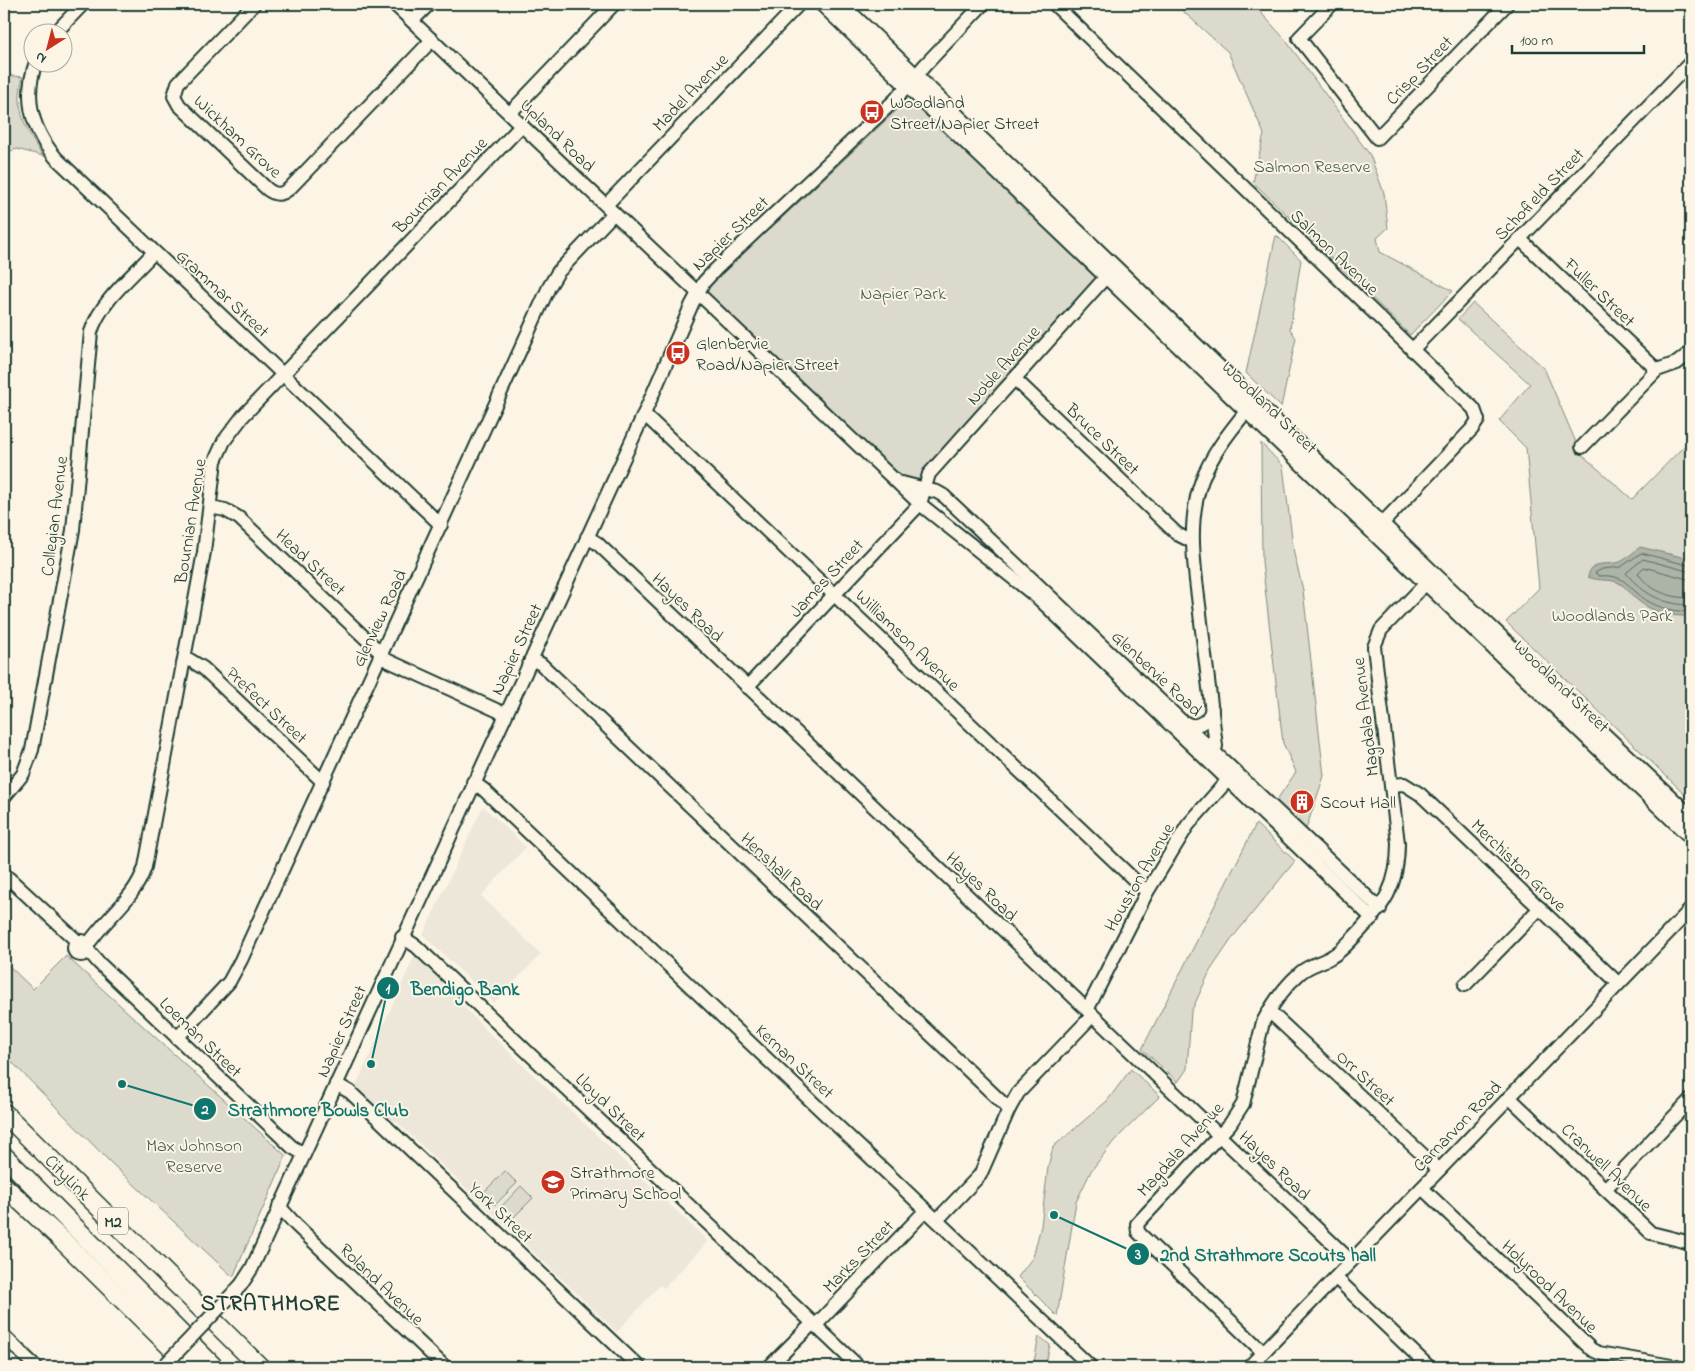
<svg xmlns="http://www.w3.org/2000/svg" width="1695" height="1371" font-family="'Indie Flower',sans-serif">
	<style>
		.built { fill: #ece7d8 }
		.green { fill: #dcdacc; stroke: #7e8c80 }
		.water { fill: #aeb3a7; stroke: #758479 }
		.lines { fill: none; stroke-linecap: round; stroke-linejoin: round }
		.shore { stroke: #586c62; stroke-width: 1 }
		.minor-casing { stroke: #1f3d34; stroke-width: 16 }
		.major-casing { stroke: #1f3d34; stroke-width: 19 }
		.highway-casing { stroke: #1f3d34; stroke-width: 21 }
		.minor { stroke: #fcf5e5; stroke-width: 12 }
		.major { stroke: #fcf5e5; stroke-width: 15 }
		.highway { stroke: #fcf5e5; stroke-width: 18 }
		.minor-bridge-casing { stroke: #1f3d34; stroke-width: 16; stroke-linecap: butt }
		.minor-bridge { stroke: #fcf5e5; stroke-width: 12 }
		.labels { text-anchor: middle; stroke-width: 4; stroke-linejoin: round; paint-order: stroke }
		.shield { fill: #fcf5e5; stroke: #617469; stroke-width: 1 }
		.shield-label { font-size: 16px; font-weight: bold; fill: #1f3d34 }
		.street-label { font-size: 18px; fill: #1f3d34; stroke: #fcf5e5 }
		.poi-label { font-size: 18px; fill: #1f3d34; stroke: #fcf5e5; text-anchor: start }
		.park-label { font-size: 18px; fill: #455c52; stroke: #fcf5e5 }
		.district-label { font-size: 22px; font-weight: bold; letter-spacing: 1px; fill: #1f3d34; stroke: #fcf5e5 }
		.leader { fill: none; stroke: #0f766e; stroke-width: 2 }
		.callout-dot { fill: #0f766e; stroke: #fcf5e5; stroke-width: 2 }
		.mark-label { font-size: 15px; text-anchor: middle; font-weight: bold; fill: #fff }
		.callout-label { font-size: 19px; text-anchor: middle; font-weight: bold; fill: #0f766e; stroke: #fcf5e5; stroke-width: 4; stroke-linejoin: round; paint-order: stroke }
	</style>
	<rect width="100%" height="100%" fill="#fcf5e5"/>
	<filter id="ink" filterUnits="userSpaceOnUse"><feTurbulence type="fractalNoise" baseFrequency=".02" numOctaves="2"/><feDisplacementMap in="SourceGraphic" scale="10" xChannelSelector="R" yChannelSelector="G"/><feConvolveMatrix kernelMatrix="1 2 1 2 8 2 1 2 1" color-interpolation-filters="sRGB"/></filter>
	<g filter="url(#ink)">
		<g class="built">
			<polygon points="483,806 526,847 481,896 541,954 494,1003 423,935"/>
			<polygon points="415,955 488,1032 708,1241 664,1288 660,1285 617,1332 398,1123 350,1099"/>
		</g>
		<g class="green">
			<polygon points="1175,4 1253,4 1284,38 1370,155 1384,193 1388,228 1377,238 1380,252 1453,291 1410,335 1253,182 1264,134 1228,52"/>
			<path d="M 4,75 L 23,77 C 14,108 26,132 43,156 L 17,149 L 4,153 Z"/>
			<polygon points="915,106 1106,276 911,487 697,292 783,217 899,108"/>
			<polygon points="1276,235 1301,260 1290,329 1296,338 1281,407 1246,373"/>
			<polygon points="1473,303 1544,368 1581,454 1632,499 1691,439 1691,800 1506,622 1539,588 1526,448 1499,421 1530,384 1458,319"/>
			<polygon points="1261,443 1283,466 1294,554 1303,590 1324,776 1306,829 1276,801 1296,772 1283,743 1262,562"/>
			<polygon points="1256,824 1295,861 1233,937 1210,971 1191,1012 1187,1069 1178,1082 1142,1049"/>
			<polygon points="66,956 286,1156 233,1277 109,1161 4,1054 4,961 33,989"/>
			<polygon points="1131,1069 1160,1096 1114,1141 1091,1171 1076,1202 1057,1316 1018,1277 1033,1257 1041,1226 1048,1167 1053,1147 1107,1101"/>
			<polygon points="505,1171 517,1183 495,1205 483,1193"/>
			<polygon points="521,1186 533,1198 511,1220 499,1209"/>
			<polygon points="1039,1336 1050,1345 1045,1367 1033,1367"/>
		</g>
		<path class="water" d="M 1640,547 L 1682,557 L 1691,562 L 1691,616 C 1671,617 1651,612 1636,599 C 1630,594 1625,586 1619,583 C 1609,578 1600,582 1588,577 C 1591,559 1607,566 1620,562 C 1627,559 1633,552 1640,547 Z"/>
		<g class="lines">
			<g class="shore">
				<path d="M 1691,566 L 1641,553 L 1621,567 L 1602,569 L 1595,573 L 1599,576 C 1626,574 1627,587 1646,600 C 1660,609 1675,611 1691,612"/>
				<path d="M 1691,572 L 1643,559 L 1626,573 C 1643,594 1664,605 1691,605"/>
				<path d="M 1691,580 L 1644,567 L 1638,573 C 1649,591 1671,598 1691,598"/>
			</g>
			<defs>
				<g id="minor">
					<path d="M 254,4 L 178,83 L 174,96 L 179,105 L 267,189 C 276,196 282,195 290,188 L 432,40"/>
					<polyline points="394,4 920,504 1038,598 1372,918"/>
					<polyline points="1054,4 1474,409 1478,420 1472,429 1375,531"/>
					<polyline points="1332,4 1299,38 1377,138 1507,4"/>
					<polyline points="412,21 429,4"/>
					<polyline points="56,32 83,4"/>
					<path d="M 36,62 C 23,98 32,130 56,158 L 441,525"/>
					<polyline points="510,113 614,4"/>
					<polyline points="606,205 799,4"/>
					<polyline points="1520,239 1657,370"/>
					<polyline points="1412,350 1691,62"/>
					<polyline points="1014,378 1177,534 1193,542"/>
					<polyline points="644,414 1147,892"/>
					<polyline points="1582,447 1657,370 1677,363 1691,352"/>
					<polyline points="902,483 937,492 944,496 1380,909"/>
					<polyline points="210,507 225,510 239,518 382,654"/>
					<polyline points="587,537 597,543 1351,1261"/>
					<polyline points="185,657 203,668 323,782"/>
					<polyline points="380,657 505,714"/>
					<polyline points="531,659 541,664 1009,1109"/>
					<polyline points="747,687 920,504 929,474 1112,270"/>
					<path d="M 1184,722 C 1196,730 1208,722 1212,709"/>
					<path d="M 1213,755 L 1216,746 C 1211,705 1206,663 1201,622 C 1196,574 1185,526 1202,480 C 1213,451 1233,428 1252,404"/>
					<polyline points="473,782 484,790 1091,1367"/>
					<polyline points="1391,785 1404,784 1420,794 1618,983"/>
					<path d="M 4,797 L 23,774 L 32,750 L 73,530 L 91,332 C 101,300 132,277 154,252"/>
					<polyline points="4,874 78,942"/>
					<polyline points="402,937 416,946 859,1367"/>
					<circle cx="81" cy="948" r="7"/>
					<path d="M 87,946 C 105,918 135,899 145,867 L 204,552 L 215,461 L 224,441 L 243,416 L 522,125"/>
					<polyline points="87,949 99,963 292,1147 304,1154"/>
					<polyline points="1465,985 1540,908"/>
					<polyline points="1087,1010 1147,892 1188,825 1233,774"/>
					<polyline points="1269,1011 1439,1170"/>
					<polyline points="177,1038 229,982 241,960 549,287 558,272 614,213"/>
					<polyline points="336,1084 350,1092 639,1367"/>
					<polyline points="1509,1097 1651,1233 1691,1243"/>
					<polyline points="1422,1188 1592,1350 1599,1353 1677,1367"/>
					<polyline points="1605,1189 1691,1099"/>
					<polyline points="279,1206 296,1225 445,1367"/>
					<polyline points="937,1220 980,1175 1009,1109 1018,1093 1092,1016"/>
					<polyline points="1336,1278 1429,1367"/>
					<polyline points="241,1285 252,1268 644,414 692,304 704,282 716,269 896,99 925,65 983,4"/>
					<polyline points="815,1326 926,1210"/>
					<polyline points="4,1336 36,1367"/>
					<path d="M 1263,1352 L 1142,1236 L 1138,1232 L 1137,1224 L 1230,1124 L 1243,1104 L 1263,1022 C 1272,1005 1285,986 1300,973 C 1309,965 1321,963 1331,957 C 1341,952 1349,942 1357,934 C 1385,904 1398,886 1398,843 L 1374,647 L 1381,630 L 1432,577"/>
					<polyline points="769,1367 813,1323"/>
					<polyline points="1249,1367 1691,909"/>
				</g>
				<g id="major">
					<polyline points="823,4 1691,836"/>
					<polyline points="840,4 1434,575 1691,818"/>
				</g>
				<g id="highway">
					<polyline points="4,1113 260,1367"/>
					<polyline points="4,1156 214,1367"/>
					<polyline points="4,1186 61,1239 191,1367"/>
				</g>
			</defs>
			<use href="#minor" class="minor-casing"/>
			<use href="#major" class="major-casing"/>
			<use href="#highway" class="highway-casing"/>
			<use href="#minor" class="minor"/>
			<use href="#major" class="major"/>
			<use href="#highway" class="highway"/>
			<defs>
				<polyline id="minor-bridge" points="163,1367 241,1285"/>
			</defs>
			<use href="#minor-bridge" class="minor-bridge-casing"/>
			<use href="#minor-bridge" class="minor-bridge"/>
		</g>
	</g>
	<defs>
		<symbol id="bus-disc" viewBox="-11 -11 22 22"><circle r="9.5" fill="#c8321e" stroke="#fcf5e5"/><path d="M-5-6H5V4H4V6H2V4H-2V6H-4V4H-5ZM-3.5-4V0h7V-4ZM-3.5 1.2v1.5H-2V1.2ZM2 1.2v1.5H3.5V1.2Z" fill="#fff"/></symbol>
		<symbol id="building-disc" viewBox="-11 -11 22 22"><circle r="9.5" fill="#c8321e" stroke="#fcf5e5"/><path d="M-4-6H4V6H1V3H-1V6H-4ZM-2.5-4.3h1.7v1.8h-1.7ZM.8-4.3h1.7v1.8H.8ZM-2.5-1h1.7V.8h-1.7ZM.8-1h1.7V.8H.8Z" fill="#fff"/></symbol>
		<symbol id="school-disc" viewBox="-11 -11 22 22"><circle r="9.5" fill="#c8321e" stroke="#fcf5e5"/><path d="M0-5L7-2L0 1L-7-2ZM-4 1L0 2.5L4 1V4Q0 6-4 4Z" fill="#fff"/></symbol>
	</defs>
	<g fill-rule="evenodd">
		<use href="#bus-disc" x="858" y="98" width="28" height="28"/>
		<use href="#bus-disc" x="664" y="339" width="28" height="28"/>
		<use href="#building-disc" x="1288" y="788" width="28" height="28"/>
		<use href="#school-disc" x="539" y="1168" width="28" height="28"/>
	</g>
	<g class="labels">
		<rect class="shield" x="98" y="1207.5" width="30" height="27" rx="4"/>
		<g class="shield-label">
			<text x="113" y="1227">M2</text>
		</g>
		<g class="street-label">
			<text transform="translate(1419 70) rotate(-46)" y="6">Crisp Street</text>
			<text transform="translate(690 92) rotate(-46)" y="6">Madel Avenue</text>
			<text transform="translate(558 135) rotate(44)" y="6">Upland Road</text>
			<text transform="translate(238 136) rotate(43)" y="6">Wickham Grove</text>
			<text transform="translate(440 185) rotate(-46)" y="6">Bournian Avenue</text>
			<text transform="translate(1539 194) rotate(-46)" y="6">Schofield Street</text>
			<text transform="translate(730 233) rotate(-44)" y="6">Napier Street</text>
			<text transform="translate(1335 252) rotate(44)" y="6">Salmon Avenue</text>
			<text transform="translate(1600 292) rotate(44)" y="6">Fuller Street</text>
			<text transform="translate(223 293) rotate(43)" y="6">Grammar Street</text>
			<text transform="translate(1003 365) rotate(-48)" y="6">Noble Avenue</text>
			<text transform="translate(1270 407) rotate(44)" y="6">Woodland Street</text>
			<text transform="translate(1103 439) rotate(44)" y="6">Bruce Street</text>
			<text transform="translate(54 516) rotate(-83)" y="6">Collegian Avenue</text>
			<text transform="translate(190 521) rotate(-81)" y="6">Bournian Avenue</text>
			<text transform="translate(311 562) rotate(43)" y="6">Head Street</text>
			<text transform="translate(826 578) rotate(-47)" y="6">James Street</text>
			<text transform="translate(688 607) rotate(44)" y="6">Hayes Road</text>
			<text transform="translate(379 618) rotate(-65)" y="6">Glenview Road</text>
			<text transform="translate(908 640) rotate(44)" y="6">Williamson Avenue</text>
			<text transform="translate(516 649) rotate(-65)" y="6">Napier Street</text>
			<text transform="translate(1157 673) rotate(43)" y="6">Glenbervie Road</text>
			<text transform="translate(1562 686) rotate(44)" y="6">Woodland Street</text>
			<text transform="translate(267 705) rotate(43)" y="6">Prefect Street</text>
			<text transform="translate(1365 717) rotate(-97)" y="6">Magdala Avenue</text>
			<text transform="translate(1519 865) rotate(44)" y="6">Merchiston Grove</text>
			<text transform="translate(782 871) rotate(43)" y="6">Henshall Road</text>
			<text transform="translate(1139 877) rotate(-60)" y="6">Houston Avenue</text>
			<text transform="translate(982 886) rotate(44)" y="6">Hayes Road</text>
			<text transform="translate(341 1031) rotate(-66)" y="6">Napier Street</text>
			<text transform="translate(201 1037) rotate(44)" y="6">Loeman Street</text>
			<text transform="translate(795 1061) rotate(43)" y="6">Kernan Street</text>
			<text transform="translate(1366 1078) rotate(43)" y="6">Orr Street</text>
			<text transform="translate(611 1107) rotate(44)" y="6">Lloyd Street</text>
			<text transform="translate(1457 1126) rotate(-46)" y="6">Carnarvon Road</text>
			<text transform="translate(1180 1149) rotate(-48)" y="6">Magdala Avenue</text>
			<text transform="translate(1275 1165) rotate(44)" y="6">Hayes Road</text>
			<text transform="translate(1607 1167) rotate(44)" y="6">Cranwell Avenue</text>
			<text transform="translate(68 1177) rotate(45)" y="6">CityLink</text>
			<text transform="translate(501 1212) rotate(43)" y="6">York Street</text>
			<text transform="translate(858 1256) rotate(-46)" y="6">Marks Street</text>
			<text transform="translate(382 1284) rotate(44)" y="6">Roland Avenue</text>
			<text transform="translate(1550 1286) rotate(44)" y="6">Holyrood Avenue</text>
		</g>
		<g class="poi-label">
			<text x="890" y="108">Woodland<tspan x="890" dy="21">Street/Napier Street</tspan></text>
			<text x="696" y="349">Glenbervie<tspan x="696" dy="21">Road/Napier Street</tspan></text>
			<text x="1320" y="808">Scout Hall</text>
			<text x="570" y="1178">Strathmore<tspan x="570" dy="21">Primary School</tspan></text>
		</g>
		<g class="park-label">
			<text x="1312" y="172">Salmon Reserve</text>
			<text x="903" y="299">Napier Park</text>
			<text x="1612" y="621">Woodlands Park</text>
			<text x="194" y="1151">Max Johnson<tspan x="194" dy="21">Reserve</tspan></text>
		</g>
		<g class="district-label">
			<text x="271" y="1310">STRATHMORE</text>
		</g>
	</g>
	<path class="leader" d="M371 1064L388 988M122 1084L205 1109M1054 1215L1138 1254"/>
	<g class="callout-dot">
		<circle cx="371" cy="1064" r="5"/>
		<circle cx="122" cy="1084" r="5"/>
		<circle cx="1054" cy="1215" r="5"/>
		<circle cx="388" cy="988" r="12"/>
		<circle cx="205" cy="1109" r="12"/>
		<circle cx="1138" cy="1254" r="12"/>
	</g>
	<g class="mark-label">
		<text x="388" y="993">1</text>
		<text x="205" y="1114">2</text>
		<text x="1138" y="1259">3</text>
	</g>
	<g class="callout-label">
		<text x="465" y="995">Bendigo Bank</text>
		<text x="318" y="1116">Strathmore Bowls Club</text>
		<text x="1268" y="1261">2nd Strathmore Scouts hall</text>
	</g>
	<rect width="1695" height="1371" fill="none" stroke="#fcf5e5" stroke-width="20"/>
	<rect x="10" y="10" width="1675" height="1351" fill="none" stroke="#1f3d34" stroke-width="2" filter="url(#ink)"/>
	<g transform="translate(48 48) rotate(216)"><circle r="24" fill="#fcf5e5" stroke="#a4ab9e"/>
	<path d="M0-4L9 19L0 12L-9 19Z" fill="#c8321e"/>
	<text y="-8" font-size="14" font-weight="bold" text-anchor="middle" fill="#1f3d34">N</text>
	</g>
	<path d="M1512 45v8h132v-8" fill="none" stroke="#1f3d34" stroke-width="2.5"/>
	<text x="1520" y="45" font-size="15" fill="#1f3d34" stroke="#fcf5e5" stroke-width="4" paint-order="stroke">100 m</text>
</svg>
